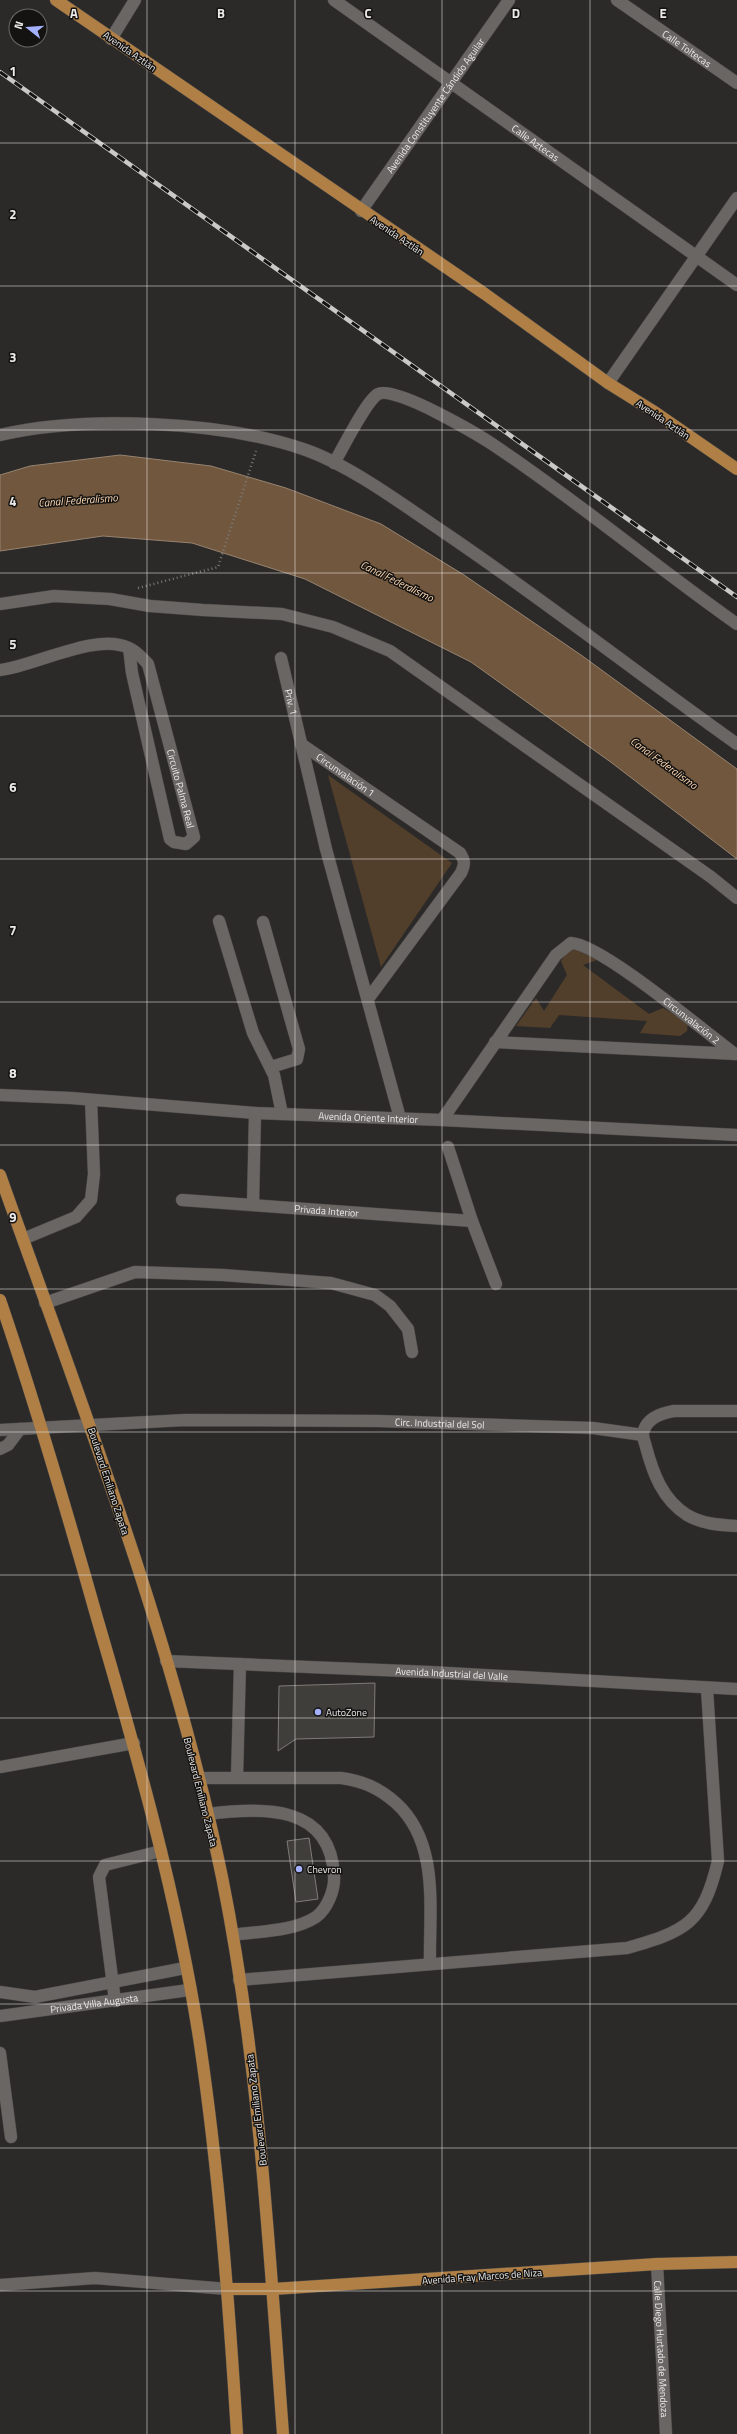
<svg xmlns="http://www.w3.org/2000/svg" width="737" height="2434" font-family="'Titillium Web',sans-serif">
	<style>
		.green { fill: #523f2b }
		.water { fill: #71573d; stroke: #968371 }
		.building { fill: #403e3b; stroke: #7e7b78 }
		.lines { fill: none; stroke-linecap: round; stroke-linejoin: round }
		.minor-casing { stroke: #494745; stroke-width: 13 }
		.major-casing { stroke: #494745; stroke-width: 13 }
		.path { stroke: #7c7a78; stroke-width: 2.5; stroke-dasharray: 1 3; stroke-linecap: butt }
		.minor { stroke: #696663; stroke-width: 12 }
		.major { stroke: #af7f46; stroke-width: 12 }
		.rail-casing { stroke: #cbc9c8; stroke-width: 4.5 }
		.rail { stroke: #141312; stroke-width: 3; stroke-dasharray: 9; stroke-linecap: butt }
		.grid { fill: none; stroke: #eceae9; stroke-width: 1; stroke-opacity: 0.55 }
		.poi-dot { fill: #a5b1fc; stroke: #141312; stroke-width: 1.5 }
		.labels { text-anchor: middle; stroke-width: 3; stroke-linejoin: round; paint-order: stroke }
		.street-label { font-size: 10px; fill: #eceae9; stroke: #141312 }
		.poi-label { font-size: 10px; fill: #eceae9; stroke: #141312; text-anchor: start }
		.water-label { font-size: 11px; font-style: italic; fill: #fed8b3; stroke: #141312 }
		.grid-label { font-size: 13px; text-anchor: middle; font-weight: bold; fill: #eceae9; stroke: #141312; stroke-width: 3; stroke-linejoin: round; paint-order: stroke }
	</style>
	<rect width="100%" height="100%" fill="#2c2a28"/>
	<g class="green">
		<polygon points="328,775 452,863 381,967"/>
		<polygon points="572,944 597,960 583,965 649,1014 663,1008 688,1023 687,1031 680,1036 640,1033 647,1021 559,1015 550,1028 516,1026 536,998 544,1011 567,975 561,961"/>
	</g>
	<polygon class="water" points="120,455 211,466 286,488 381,524 464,575 581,655 737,769 737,859 612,763 471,662 305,579 192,543 103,536 0,551 0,475 30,466"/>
	<g class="building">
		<polygon points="375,1683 374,1737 296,1739 278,1751 279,1686"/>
		<polygon points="309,1838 318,1899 296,1902 287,1841"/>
	</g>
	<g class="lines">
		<defs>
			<g id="minor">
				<path id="s1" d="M 334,0 L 737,285"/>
				<path id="s2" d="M 617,0 L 737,83"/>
				<polyline points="111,39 135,0"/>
				<path id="s3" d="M 361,211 L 509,0"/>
				<polyline points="608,383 737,198"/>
				<path d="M 0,435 C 85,415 223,421 306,450 C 351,466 402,504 442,531 C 543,599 638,674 737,744"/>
				<path d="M 334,463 C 343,448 366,401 378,394 C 395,385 481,436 498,448 C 580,503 656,567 737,624"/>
				<polyline points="0,604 54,596 110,599 150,606 203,610 282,614 333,627 390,651 711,877 737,898"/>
				<path id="s4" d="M 281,658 L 326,849 L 400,1118"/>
				<path id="s5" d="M 0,670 C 35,666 96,632 129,648 C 137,651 143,659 148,664 L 194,837 L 186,844 L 174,842 L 170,839 L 132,673 L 129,648"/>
				<path id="s6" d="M 301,744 L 460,853 C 465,861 465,864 461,873 L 368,999"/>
				<polyline points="219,921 253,1033 274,1075 282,1114"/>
				<polyline points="263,922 299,1049 297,1059 271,1067"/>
				<polyline points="495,1042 736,1054"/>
				<path id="s7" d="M 0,1095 L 71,1098 L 255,1113 L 442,1120 L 737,1135"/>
				<path id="s8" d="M 442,1120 L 556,955 L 571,943 C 601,944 705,1032 735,1054"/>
				<polyline points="448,1147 472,1221 496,1284"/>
				<path id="s9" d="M 182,1200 L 472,1221"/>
				<polyline points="253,1205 255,1113"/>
				<polyline points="23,1239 76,1217 91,1200 94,1174 91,1100"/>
				<polyline points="45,1303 135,1272 223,1275 331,1283 375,1295 390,1306 408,1329 412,1352"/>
				<path d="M 737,1411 L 674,1411 C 662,1413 648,1418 644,1430 C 641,1435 645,1442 646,1447 C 653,1473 662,1499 687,1515 C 702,1524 719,1525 737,1526"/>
				<path id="s10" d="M 0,1430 L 185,1420 L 378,1421 L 593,1428 L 643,1435"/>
				<polyline points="0,1449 8,1445 20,1429"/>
				<path id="s11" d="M 166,1661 L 430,1672 L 737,1689"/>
				<polyline points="0,1767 134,1743"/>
				<polyline points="237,1777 240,1664"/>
				<path d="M 199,1778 L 341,1778 C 363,1781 379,1788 396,1803 C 440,1843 429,1909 430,1964"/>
				<path d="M 208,1814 C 262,1807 331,1804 334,1876 C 335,1890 327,1909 316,1917 C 293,1932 259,1931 233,1935"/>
				<path d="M 239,1980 L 627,1948 C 686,1931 703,1924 718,1861 L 707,1689"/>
				<polyline points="0,1992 35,1997 185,1968"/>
				<polyline points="115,2001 99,1877 105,1865 161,1851"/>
				<path id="s12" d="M 0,2016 L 189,1990"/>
				<polyline points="0,2053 11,2137"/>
				<path id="s13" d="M 657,2264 L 666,2434"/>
				<polyline points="0,2285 95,2278 227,2289"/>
			</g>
			<g id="major">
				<polyline points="56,0 485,294 608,383 653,411 737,469"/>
				<path d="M 0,1175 C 82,1406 172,1636 222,1877 C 259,2060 269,2248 283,2434"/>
				<path d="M 0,1300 C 36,1405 67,1512 97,1618 C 138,1758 178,1900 200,2044 C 219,2173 229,2304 237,2434"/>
				<polyline points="227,2289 273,2289 657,2264 737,2262"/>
			</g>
		</defs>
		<use href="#minor" class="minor-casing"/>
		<use href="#major" class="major-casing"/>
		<polyline class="path" points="138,588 218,567 256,451"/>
		<use href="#minor" class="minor"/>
		<use href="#major" class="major"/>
		<defs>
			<polyline id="rail" points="0,72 737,597"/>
		</defs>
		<use href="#rail" class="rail-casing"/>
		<use href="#rail" class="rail"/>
	</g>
	<path class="grid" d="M 147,0 L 147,2434M 295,0 L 295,2434M 442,0 L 442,2434M 590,0 L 590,2434M 0,143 L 737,143M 0,286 L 737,286M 0,430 L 737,430M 0,573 L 737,573M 0,716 L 737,716M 0,859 L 737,859M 0,1002 L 737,1002M 0,1145 L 737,1145M 0,1289 L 737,1289M 0,1432 L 737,1432M 0,1575 L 737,1575M 0,1718 L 737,1718M 0,1861 L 737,1861M 0,2004 L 737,2004M 0,2148 L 737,2148M 0,2291 L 737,2291"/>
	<g class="poi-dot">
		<circle cx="318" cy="1712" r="4"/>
		<circle cx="299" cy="1869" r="4"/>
	</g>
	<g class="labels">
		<g class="street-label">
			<text dy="4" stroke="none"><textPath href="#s2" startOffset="85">Calle Toltecas</textPath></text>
			<text transform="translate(130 51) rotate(35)" y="4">Avenida Aztlán</text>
			<text dy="4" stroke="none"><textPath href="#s3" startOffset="129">Avenida Constituyente Cándido Aguilar</textPath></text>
			<text dy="4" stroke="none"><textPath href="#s1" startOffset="247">Calle Aztecas</textPath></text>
			<text transform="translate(397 235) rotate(34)" y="4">Avenida Aztlán</text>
			<text transform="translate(663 419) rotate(34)" y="4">Avenida Aztlán</text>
			<text dy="4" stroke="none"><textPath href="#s4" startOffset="45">Priv. 1</textPath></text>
			<text dy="4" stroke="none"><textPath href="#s6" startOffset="54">Circunvalación 1</textPath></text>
			<text dy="4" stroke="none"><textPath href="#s5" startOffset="287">Circuito Palma Real</textPath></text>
			<text dy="4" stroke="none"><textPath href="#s8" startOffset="364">Circunvalación 2</textPath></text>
			<text dy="4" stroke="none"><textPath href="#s7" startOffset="369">Avenida Oriente Interior</textPath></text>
			<text dy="4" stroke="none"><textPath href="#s9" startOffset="145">Privada Interior</textPath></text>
			<text dy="4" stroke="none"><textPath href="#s10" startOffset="440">Circ. Industrial del Sol</textPath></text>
			<text transform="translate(109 1481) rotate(72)" y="4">Boulevard Emiliano Zapata</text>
			<text dy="4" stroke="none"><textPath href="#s11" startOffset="286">Avenida Industrial del Valle</textPath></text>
			<text transform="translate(201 1792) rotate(76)" y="4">Boulevard Emiliano Zapata</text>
			<text dy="4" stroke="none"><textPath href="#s12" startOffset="95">Privada Villa Augusta</textPath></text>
			<text transform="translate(256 2110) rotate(-97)" y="4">Boulevard Emiliano Zapata</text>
			<text transform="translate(482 2276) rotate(-4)" y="4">Avenida Fray Marcos de Niza</text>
			<text dy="4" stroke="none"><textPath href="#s13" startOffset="85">Calle Diego Hurtado de Mendoza</textPath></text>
		</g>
		<g class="poi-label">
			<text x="326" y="1716">AutoZone</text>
			<text x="307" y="1873">Chevron</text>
		</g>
		<g class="water-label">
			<text transform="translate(78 500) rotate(-4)" y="4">Canal Federalismo</text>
			<text transform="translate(397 581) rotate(26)" y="4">Canal Federalismo</text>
			<text transform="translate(664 763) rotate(36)" y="4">Canal Federalismo</text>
		</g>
	</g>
	<g class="grid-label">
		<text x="74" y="18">A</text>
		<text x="221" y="18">B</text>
		<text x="368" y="18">C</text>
		<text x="516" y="18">D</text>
		<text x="663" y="18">E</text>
		<text x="13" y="76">1</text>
		<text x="13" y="219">2</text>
		<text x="13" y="362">3</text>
		<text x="13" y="506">4</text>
		<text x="13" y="649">5</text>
		<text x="13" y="792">6</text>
		<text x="13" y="935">7</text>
		<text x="13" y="1078">8</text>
		<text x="13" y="1222">9</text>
	</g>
	<g transform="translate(28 28) rotate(287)"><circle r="19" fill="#141312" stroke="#6a6968"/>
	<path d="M0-3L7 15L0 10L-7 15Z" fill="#a5b1fc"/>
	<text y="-6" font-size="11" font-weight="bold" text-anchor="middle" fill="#eceae9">N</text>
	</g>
</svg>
